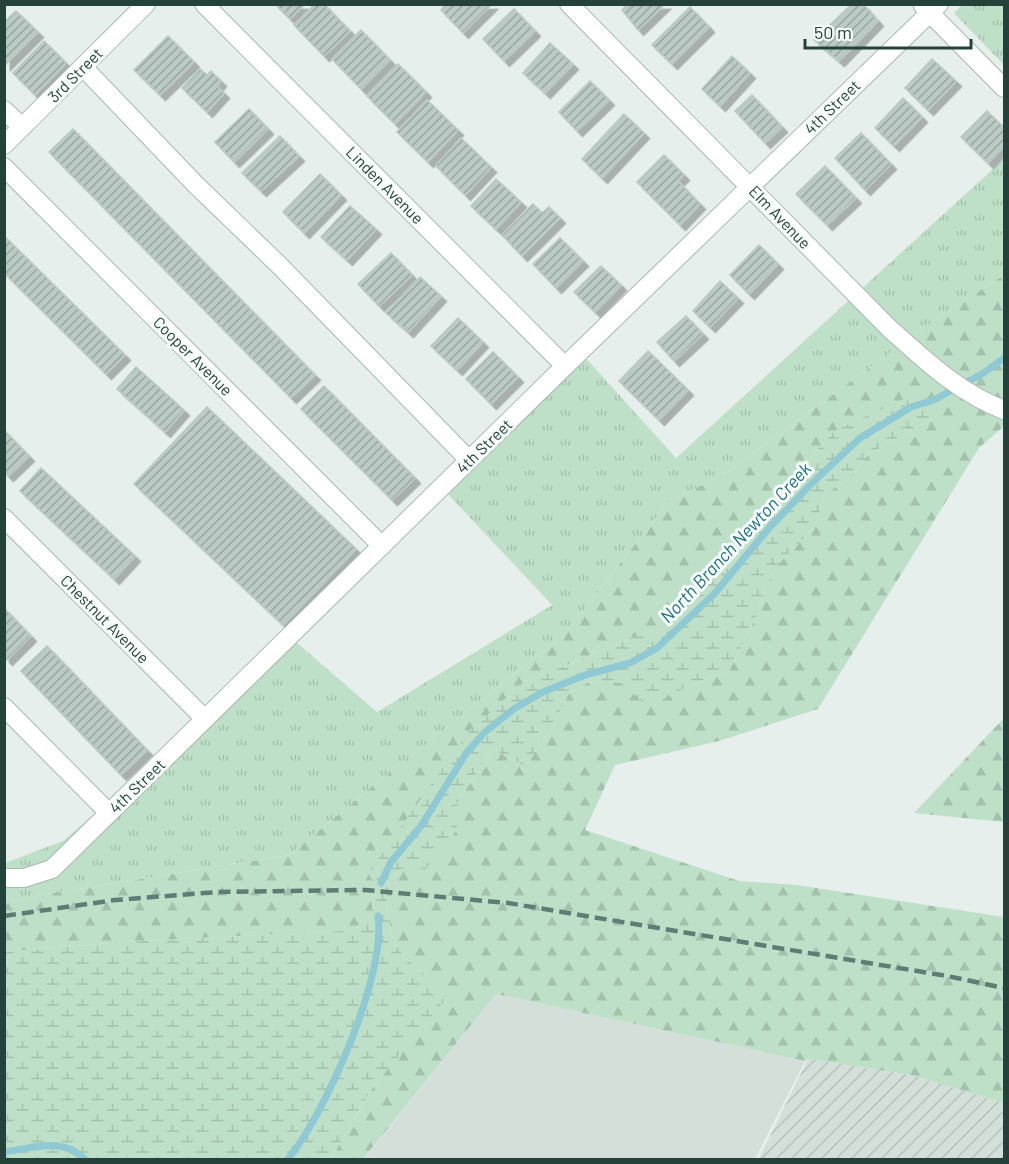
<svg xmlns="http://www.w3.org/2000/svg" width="1009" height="1164" font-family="Barlow,sans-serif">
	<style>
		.built { fill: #d4dfda }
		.industrial { fill: url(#industrial-furrows) }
		.forest { fill: url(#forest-firs) }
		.wetland { fill: url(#wetland-marsh) }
		.park { fill: url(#park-tufts) }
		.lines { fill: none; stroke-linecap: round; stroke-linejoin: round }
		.stream { stroke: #8ec9d4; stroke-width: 7 }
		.building { fill: url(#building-hatch); stroke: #b8c9c2; stroke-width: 1.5; filter: url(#shadow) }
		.minor-casing { stroke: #a8b8b2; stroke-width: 20 }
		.minor { stroke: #fff; stroke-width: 18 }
		.rail { stroke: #5f7d75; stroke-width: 4.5; stroke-dasharray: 12 6; stroke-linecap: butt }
		.labels { text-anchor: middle; stroke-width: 6; stroke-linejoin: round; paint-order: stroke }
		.street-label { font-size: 16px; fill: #24423a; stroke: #f7fbf9 }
		.water-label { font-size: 18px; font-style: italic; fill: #1c6f80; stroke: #f7fbf9 }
	</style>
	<defs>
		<pattern id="industrial-furrows" width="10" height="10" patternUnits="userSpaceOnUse" patternTransform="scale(1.5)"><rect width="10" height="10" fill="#d4dfda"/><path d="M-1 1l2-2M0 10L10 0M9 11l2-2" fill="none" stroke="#b6c1bc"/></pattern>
		<pattern id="forest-firs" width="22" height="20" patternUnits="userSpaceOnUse" patternTransform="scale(1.5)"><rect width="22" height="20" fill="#bfe0c8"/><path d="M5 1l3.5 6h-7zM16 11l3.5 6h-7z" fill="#a4c1ad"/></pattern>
		<pattern id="wetland-marsh" width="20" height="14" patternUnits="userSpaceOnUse" patternTransform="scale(1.5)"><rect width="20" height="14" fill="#bfe0c8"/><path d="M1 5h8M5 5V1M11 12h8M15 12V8" fill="none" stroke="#a4c1ad"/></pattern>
		<pattern id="park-tufts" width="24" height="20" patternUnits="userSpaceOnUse" patternTransform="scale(1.5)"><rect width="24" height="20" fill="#bfe0c8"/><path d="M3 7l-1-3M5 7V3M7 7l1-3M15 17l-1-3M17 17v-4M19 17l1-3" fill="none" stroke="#a4c1ad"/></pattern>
		<pattern id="building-hatch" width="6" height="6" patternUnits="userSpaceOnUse" patternTransform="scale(1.5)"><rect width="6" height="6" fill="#bbcac4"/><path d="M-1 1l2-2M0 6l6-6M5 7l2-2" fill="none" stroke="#98a6a0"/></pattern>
		<filter id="shadow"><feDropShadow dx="5.5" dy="5.5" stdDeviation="0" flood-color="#0004"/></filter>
	</defs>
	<rect width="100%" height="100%" fill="#e6efeb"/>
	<polygon class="built" points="496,994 805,1061 755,1159 363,1160"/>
	<polygon class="industrial" points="808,1059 911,1075 1004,1103 1004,1159 758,1160"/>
	<g class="forest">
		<path d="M 1004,275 L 1004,426 L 979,448 L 818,709 L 719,741 L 615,765 L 585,830 L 739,881 L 797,885 L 1004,917 L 1004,1103 L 911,1075 L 808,1059 L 805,1061 L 496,994 L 363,1159 L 331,1159 L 370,1091 L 449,994 C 435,983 402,959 395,943 C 387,924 387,904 386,884 L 402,869 L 454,808 L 492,749 L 525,766 L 549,733 L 569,693 L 591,681 L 690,685 L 729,671 L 755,619 L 764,591 L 777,565 L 815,527 L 825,494 L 848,479 L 869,454 L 937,416 L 834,431 L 656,629 L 524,682 L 373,881 L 372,914 L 359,927 L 342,931 L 122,942 L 5,952 L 4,904 L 35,896 L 289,855 L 390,772 L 564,635 L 667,503 L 729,471 L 944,313 Z"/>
		<polygon points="1004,718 1004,822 914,813"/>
	</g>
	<path class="wetland" d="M 914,394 L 937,416 L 869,454 L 848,479 L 825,494 L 815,527 L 777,565 L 764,591 L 755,619 L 729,671 L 690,685 L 648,707 L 621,683 L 591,681 L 569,693 L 549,733 L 525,766 L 492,749 L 454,808 L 457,829 L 445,848 L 423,872 L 402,869 L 386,884 C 387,904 387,925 395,943 C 402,959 435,983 450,994 L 370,1091 L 331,1159 L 5,1159 L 5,952 L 122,942 L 341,931 L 359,927 L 372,914 L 373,881 L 368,873 L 469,731 L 524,682 L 656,629 L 834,431 Z"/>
	<g class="park">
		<polygon points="962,5 1004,5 1004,65 954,13"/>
		<polygon points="1004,159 1004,275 944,313 729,471 667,503 564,635 390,772 289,855 35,896 5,904 5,863 63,841 296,642 377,712 552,605 446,492 584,356 676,458"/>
	</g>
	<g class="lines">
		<g class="stream">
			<polyline points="381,883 391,862 421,826 467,752 485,732 515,708 543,692 585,675 630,663 657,648 715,593 769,528 811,484 860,438 911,407 934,400 982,374 1004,358"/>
			<path d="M 4,1152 C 34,1148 62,1136 86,1160"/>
			<path d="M 287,1160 C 325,1115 387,974 378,916"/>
		</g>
	</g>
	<g class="building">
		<polygon points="275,4 305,4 290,19"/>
		<polygon points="315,4 324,4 350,31 324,56 294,25"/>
		<polygon points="446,4 492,4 463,33 441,10"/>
		<polygon points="628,4 665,4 638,30 622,10"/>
		<polygon points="852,4 863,4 878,21 839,61 814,40"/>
		<polygon points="690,7 709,27 672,64 652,45"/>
		<polygon points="514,9 535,31 504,61 483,39"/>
		<polygon points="16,11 38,32 5,65 4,22"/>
		<polygon points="361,30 390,60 361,89 332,59"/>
		<polygon points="168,36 194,62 160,95 134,70"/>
		<polygon points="44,41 66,63 35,95 13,73"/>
		<polygon points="550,43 573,64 545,93 523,73"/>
		<polygon points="732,56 750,73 720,106 702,89"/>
		<polygon points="932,59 956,81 928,110 905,88"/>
		<polygon points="398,64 426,92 395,124 367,96"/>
		<polygon points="200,69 207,75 211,71 221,81 217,86 224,93 207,112 182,88"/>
		<polygon points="590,81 609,100 577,131 559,112"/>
		<polygon points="752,95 782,127 765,143 735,111"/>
		<polygon points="903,98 922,117 894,146 875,128"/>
		<polygon points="427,100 458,130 428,162 397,132"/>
		<polygon points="249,109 268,129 234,162 215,142"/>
		<polygon points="987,111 1004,128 1004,146 988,163 961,137"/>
		<polygon points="624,114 644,133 602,178 582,159"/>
		<polygon points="73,129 315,375 291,398 49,152"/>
		<polygon points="861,133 891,164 865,190 835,158"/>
		<polygon points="280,136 299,156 261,191 242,173"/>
		<polygon points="461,138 491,167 465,195 436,166"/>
		<polygon points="664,155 684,175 678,181 700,204 680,225 637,182"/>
		<polygon points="825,166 856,198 827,225 796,194"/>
		<polygon points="320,174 341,195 304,233 283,212"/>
		<polygon points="496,179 521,202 496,229 471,206"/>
		<polygon points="533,204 542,213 549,207 560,218 522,256 502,235"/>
		<polygon points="350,206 376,229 347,260 321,237"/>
		<polygon points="4,236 125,355 106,374 4,273"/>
		<polygon points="560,238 583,261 556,288 533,264"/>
		<polygon points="759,245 778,264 749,294 730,275"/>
		<polygon points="391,253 412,275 379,306 358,284"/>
		<polygon points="601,266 621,285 595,312 574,292"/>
		<polygon points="420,277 441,296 408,332 386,313"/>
		<polygon points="720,281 738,298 710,327 693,311"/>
		<polygon points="686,316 703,334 674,361 657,342"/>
		<polygon points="458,318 483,342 457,370 431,346"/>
		<polygon points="648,351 688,390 659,420 619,381"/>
		<polygon points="493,352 518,377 491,404 466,379"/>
		<polygon points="136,367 184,410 165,432 117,389"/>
		<polygon points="324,386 415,478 392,500 301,409"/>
		<polygon points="207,407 356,549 283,625 134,484"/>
		<polygon points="4,430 29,456 8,476 4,472"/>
		<polygon points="41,468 135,556 114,579 20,491"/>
		<polygon points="4,608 31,636 7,660 4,657"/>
		<polygon points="47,646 147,750 121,775 21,671"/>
	</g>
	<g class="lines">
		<defs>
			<g id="minor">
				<polyline points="204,4 565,366"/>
				<path d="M 569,4 L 890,329 C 926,361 959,393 1004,410"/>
				<polyline points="923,6 1004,88"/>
				<polyline points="83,67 196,185 279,265 469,460"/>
				<polyline points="4,110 22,127"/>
				<polyline points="4,145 146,4"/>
				<polyline points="4,167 382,546"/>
				<polyline points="4,518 205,719"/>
				<polyline points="4,707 109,813"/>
				<polyline points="4,878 24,878 52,869 565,366 939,4"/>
			</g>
		</defs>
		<use href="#minor" class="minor-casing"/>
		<use href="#minor" class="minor"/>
		<polyline class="rail" points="4,916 115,900 218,892 365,890 508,903 947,976 1004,988"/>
	</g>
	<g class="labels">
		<g class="street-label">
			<text transform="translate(75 75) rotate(-45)" y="6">3rd Street</text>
			<text transform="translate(832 107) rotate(-44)" y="6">4th Street</text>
			<text transform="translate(385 185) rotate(45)" y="6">Linden Avenue</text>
			<text transform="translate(780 217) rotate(46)" y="6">Elm Avenue</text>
			<text transform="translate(193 356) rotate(45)" y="6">Cooper Avenue</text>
			<text transform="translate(484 446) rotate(-44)" y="6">4th Street</text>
			<text transform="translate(105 619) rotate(45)" y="6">Chestnut Avenue</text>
			<text transform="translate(137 786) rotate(-44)" y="6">4th Street</text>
		</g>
		<g class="water-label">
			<text transform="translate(736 543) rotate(-47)" y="6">North Branch Newton Creek</text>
		</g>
	</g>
	<rect width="1009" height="1164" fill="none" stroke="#24423a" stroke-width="12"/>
	<path d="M805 39v9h166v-9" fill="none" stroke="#24423a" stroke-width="3"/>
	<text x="814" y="39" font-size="18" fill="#24423a" stroke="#f7fbf9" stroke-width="4.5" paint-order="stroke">50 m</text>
</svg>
